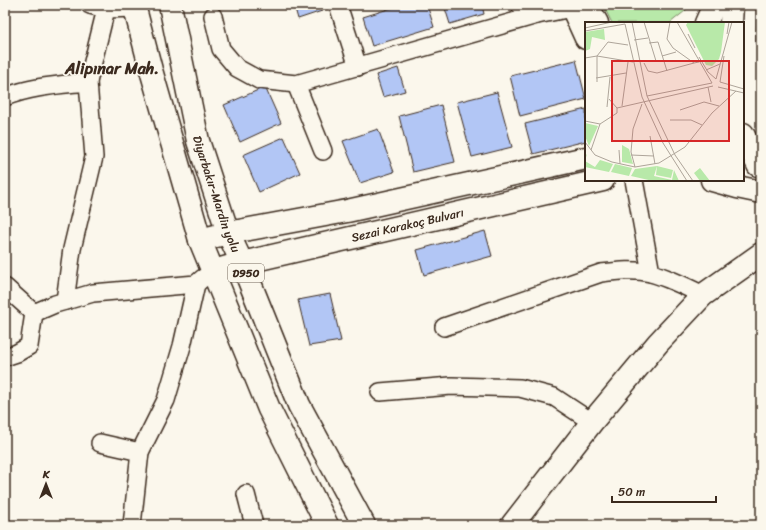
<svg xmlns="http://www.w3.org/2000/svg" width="766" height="530" font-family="Sriracha,sans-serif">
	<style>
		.green { fill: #b8e9a9; stroke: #7a8a64 }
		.building { fill: #b2c6f5; stroke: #3b2a1e }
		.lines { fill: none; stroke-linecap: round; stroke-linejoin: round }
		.street-casing { stroke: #3b2a1e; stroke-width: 20 }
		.secondary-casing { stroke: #3b2a1e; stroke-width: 25 }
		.highway-casing { stroke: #3b2a1e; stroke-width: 25 }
		.street { stroke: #fbf7ec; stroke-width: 17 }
		.secondary { stroke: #fbf7ec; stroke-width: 22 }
		.highway { stroke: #fbf7ec; stroke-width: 22 }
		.labels { text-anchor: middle; stroke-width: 3.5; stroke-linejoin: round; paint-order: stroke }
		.shield { fill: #fbf7ec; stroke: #75685c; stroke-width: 1 }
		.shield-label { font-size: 11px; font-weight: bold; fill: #3b2a1e }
		.street-label { font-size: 12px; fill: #3b2a1e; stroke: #fbf7ec }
		.district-label { font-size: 16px; font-weight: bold; fill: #3b2a1e; stroke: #fbf7ec }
		.inset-road { fill: none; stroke: #aea59a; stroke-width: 1 }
		.view { fill: #d62828; fill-opacity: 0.15; stroke: #d62828; stroke-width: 2 }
		.inset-edge { fill: none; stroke: #3b2a1e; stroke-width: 2 }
	</style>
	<rect width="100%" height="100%" fill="#fbf7ec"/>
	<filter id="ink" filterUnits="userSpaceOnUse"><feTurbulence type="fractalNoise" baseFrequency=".025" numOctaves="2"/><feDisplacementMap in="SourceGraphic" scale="8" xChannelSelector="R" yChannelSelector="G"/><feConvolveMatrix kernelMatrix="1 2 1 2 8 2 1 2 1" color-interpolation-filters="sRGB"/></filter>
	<g filter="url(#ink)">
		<polygon class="green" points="603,5 690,5 685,11 670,23 612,23"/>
		<g class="building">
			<polygon points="294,5 320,5 322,11 298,19"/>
			<polygon points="401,5 427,5 434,27 372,46 363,17"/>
			<polygon points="444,5 482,5 484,14 450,24"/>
			<polygon points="757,5 761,5 761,44 756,44"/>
			<polygon points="576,60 586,99 520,116 510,76"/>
			<polygon points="398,68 405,91 383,97 376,75"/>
			<polygon points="265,87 281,123 240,142 224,105"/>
			<polygon points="497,92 512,147 472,157 457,102"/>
			<polygon points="441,105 455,162 413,172 399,116"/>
			<polygon points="586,109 586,141 533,154 525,124"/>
			<polygon points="378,129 394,172 360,183 343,141"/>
			<polygon points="284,137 300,173 259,192 243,155"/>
			<polygon points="485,231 492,256 424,275 417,250"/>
			<polygon points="330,294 341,341 309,346 298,300"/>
		</g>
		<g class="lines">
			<defs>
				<g id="street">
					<polyline points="90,5 106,9 135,8"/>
					<polyline points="338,5 358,67"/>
					<polyline points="520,5 537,15 572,8"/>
					<polyline points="213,16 221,49 237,68 259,80 296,84 537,15"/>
					<polyline points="296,84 323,151"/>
					<path d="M 5,97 C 32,86 60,85 88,82"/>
					<polyline points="634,180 651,273"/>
					<polyline points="5,287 34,313 55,304 93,293 196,284 203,278"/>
					<polyline points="65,301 72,249 94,157 88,82 106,9"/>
					<path d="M 444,327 L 601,273 C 618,271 635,269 651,273 C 669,278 687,287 703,295"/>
					<polyline points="5,357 17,353 29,346 34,313"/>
					<polyline points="380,392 451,386 520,388 554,397 592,422"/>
					<polyline points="100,443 140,452"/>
					<polyline points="246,494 254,525"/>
					<polyline points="132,525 140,452 166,400 182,346 196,284"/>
				</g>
				<g id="secondary">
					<polyline points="571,5 586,38"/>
					<polyline points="587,5 597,23"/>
					<polyline points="706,23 714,5"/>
					<polyline points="731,23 732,5"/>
					<polyline points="743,134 758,165"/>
					<polyline points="712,180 737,187 761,192"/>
					<polyline points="200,240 228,233 347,211 586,158"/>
					<path id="s1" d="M 213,271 L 242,263 L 603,180"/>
					<polyline points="512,525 592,422 658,343 703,295 761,254"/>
				</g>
				<g id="highway">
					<polyline points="134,5 151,70 200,240 269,409 327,525"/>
					<path id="s2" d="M 170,5 L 198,141 L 228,233 L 242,263 L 299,405 L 364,525"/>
				</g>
			</defs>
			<use href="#street" class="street-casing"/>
			<use href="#secondary" class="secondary-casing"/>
			<use href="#highway" class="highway-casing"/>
			<use href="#street" class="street"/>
			<use href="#secondary" class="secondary"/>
			<use href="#highway" class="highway"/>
		</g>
	</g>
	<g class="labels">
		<rect class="shield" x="228" y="264" width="36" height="18" rx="3"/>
		<g class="shield-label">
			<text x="246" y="277">D950</text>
		</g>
		<g class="street-label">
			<text dy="4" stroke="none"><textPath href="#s2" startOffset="195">Diyarbakır-Mardin yolu</textPath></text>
			<text dy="4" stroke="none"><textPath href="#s1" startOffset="200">Sezai Karakoç Bulvarı</textPath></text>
		</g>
		<g class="district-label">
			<text x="112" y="74">Alipınar Mah.</text>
		</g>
	</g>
	<g transform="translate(585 22)">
		<rect width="159" height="159" fill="#fbf7ec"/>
		<path d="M 103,0 L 140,0 L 136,30 L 134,37 L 127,44 L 121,43 L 101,3 ZM 19,7 L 20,18 L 7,15 L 5,27 L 0,29 L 0,10 ZM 0,101 L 13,104 L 4,124 L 0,114 ZM 37,123 L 44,127 L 48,142 L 37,140 ZM 2,132 L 0,139 L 10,145 L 15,138 L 28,142 L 24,150 L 0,145 L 0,134 ZM 30,142 L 47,146 L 44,154 L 26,150 ZM 72,144 L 69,154 L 87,158 L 89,148 L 94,159 L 68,159 L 46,154 L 50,147 ZM 72,144 L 88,148 L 86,156 L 71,153 ZM 115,146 L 125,159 L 115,159 L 109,151 Z" fill="#b8e9a9"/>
		<path class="inset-road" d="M 47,0 L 62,74 L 90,133 L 108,159M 59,0 L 71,39M 85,0 L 82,17 L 88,26 L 109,41 L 114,40M 92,0 L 127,61M 40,2 L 57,75 L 78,121 L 102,159M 0,6 L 27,0M 0,9 L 40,2M 103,12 L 110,26M 142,12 L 144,0M 49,18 L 63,16M 64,21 L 73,20 L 82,49M 77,34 L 91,30M 114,35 L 123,50 L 131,57M 0,36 L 12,34 L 23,20 L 43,23M 59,41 L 63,49 L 72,51 L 109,41M 121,48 L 135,42M 11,56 L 41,51M 131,57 L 147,0M 12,60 L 12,34 L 48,40M 135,60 L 139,34M 135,60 L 159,67M 123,65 L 126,80M 133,65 L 159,71M 62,74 L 127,61M 24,77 L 32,86 L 128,64M 37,84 L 43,40M 22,85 L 25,55M 95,88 L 119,80 L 134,84M 85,98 L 106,98 L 117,103M 0,99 L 15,102M 65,114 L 70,142M 0,120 L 10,133 L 27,140 L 50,145 L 74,141 L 100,125 L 127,91 L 151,69M 6,128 L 15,102 L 32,91 L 32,86M 34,128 L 35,142M 46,133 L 69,134M 50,145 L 46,130 L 48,107 L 57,82"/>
		<path class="view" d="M 27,39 L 144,39 L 144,119 L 27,119 Z"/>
		<rect width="159" height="159" class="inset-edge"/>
	</g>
	<rect width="766" height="530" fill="none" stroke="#fbf7ec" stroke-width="20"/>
	<rect x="10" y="10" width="746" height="510" fill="none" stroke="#3b2a1e" stroke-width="1.5" filter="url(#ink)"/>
	<g transform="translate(46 484)" stroke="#fbf7ec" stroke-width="3" paint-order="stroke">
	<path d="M0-3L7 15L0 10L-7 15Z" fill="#3b2a1e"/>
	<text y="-6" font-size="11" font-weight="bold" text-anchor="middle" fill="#3b2a1e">K</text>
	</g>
	<path d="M612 496v6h104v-6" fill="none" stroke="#3b2a1e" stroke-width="2"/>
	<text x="618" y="496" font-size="12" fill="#3b2a1e" stroke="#fbf7ec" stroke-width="3" paint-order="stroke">50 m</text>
</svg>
